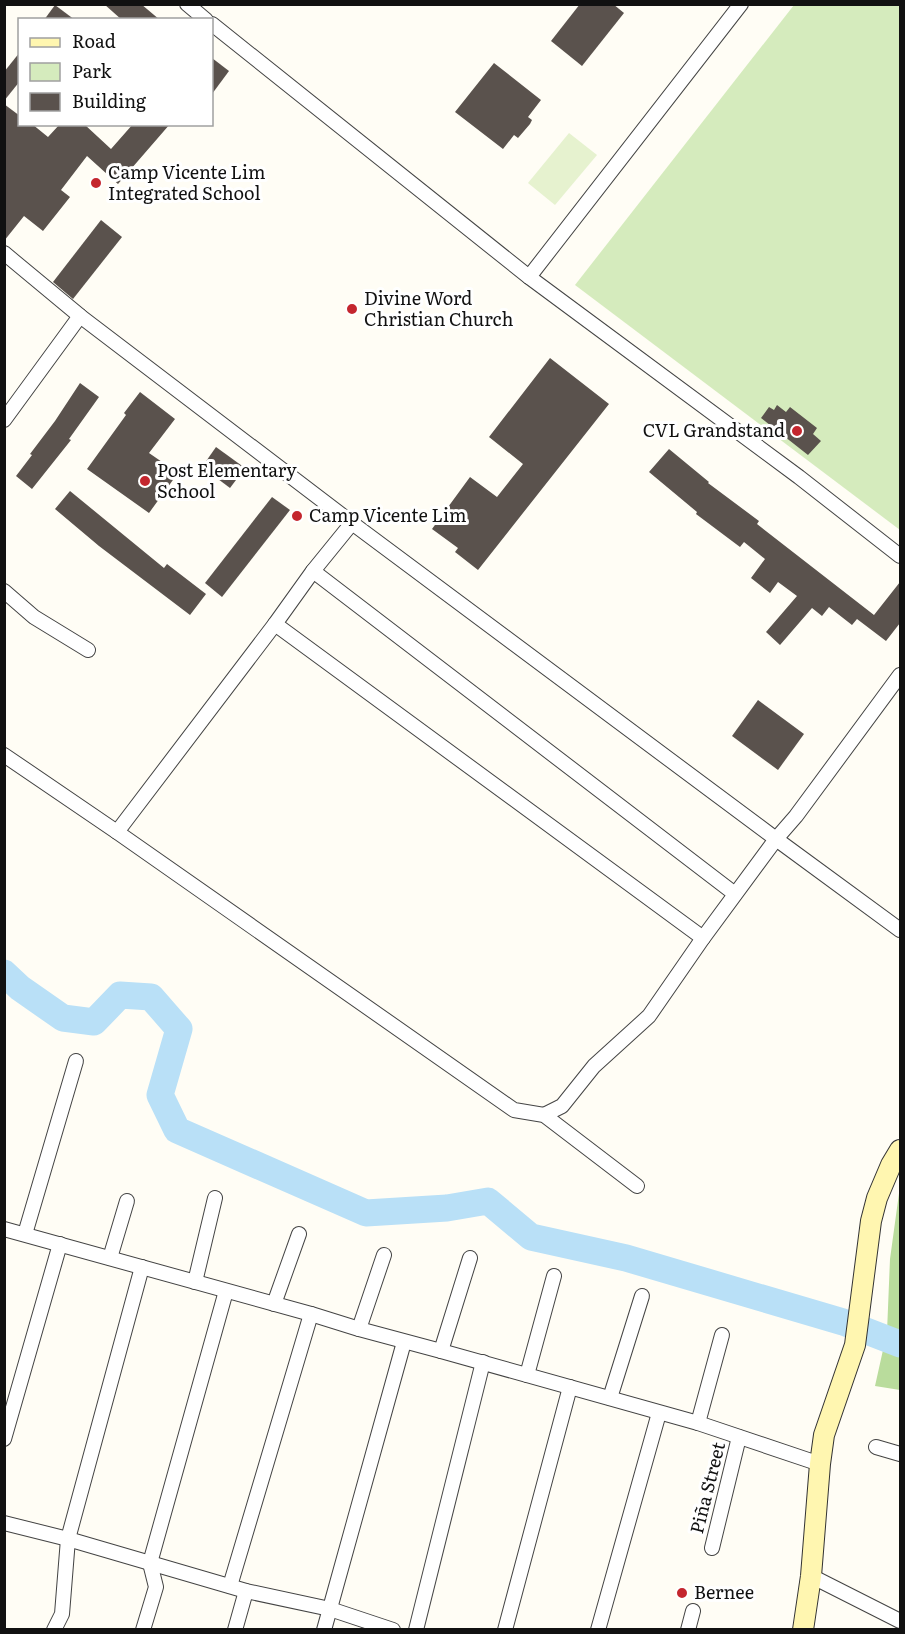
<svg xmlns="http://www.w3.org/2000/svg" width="905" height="1634" font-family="Literata,serif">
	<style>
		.green { fill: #d5ebbd }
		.forest { fill: #b9dc9c }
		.pitch { fill: #e6f2cf }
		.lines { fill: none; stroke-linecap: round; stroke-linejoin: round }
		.river { stroke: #b9e0f7; stroke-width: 27 }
		.building { fill: #5a524d }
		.minor-casing { stroke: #444; stroke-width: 16 }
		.secondary-casing { stroke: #333; stroke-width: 22 }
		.minor { stroke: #fff; stroke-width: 14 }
		.secondary { stroke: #fff6b0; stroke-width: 20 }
		.poi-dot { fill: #c4262e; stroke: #fff; stroke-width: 2 }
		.labels { text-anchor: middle; stroke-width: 6; stroke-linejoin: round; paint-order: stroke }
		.poi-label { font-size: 18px; fill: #111; stroke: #fff; text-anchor: start }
		.street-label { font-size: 18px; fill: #111; stroke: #fff }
	</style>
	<rect width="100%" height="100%" fill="#fffdf5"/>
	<polygon class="green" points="794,5 900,5 900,530 575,285"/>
	<polygon class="forest" points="900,1186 900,1390 875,1386 887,1332 890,1259"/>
	<polygon class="pitch" points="569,133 597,155 555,205 528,183"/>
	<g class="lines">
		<polyline class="river" points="4,973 20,988 63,1018 94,1022 120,995 151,997 179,1029 160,1095 177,1130 366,1213 447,1208 488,1201 531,1237 626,1258 843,1322 900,1344"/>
	</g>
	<g class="building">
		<polygon points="104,4 141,4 160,20 122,20"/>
		<polygon points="580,4 613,4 624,13 582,66 551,41"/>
		<polygon points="55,5 75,20 44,20"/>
		<polygon points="20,52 20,81 4,101 4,72"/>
		<polygon points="212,58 229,71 212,94"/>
		<polygon points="494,63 541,100 528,117 532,120 530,124 518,138 514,135 503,149 455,112"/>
		<polygon points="4,104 20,116 20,124 32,124 48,137 60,124 84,124 111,149 133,124 170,124 118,184 87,156 61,190 70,197 43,231 24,216 4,241"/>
		<polygon points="101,220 122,237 73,299 53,282"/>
		<polygon points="550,358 609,404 478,570 455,552 458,548 432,529 470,477 497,497 523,464 489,437"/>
		<polygon points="80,383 99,397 69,439 71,440 32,489 16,476 32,455 30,454 55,421"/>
		<polygon points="140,392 175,419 149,453 178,473 149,513 87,469 126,415 124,413"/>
		<polygon points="777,405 786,412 790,407 817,428 813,434 821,441 808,455 761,418 769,407 774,410"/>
		<polygon points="216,447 245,468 230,488 202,467"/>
		<polygon points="669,449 709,482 708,483 759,521 757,524 874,615 900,582 900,623 886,641 857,619 852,625 829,607 822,616 812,608 780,645 766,632 797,596 778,582 770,593 751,578 765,559 744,542 740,547 696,514 697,512 649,472"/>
		<polygon points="70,491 164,568 167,564 206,594 190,615 99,546 55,509"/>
		<polygon points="272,497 290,510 222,597 205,583"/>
		<polygon points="758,700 804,734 778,770 732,736"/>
	</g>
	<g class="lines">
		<defs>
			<g id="minor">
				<polyline points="187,4 206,20"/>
				<polyline points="212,24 529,277 799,477 900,556"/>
				<polyline points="4,253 80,316 352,523 776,839 900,930"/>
				<polyline points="529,277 741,4"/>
				<polyline points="4,420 80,316"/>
				<polyline points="313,571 735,894"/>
				<polyline points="4,591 34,617 88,650"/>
				<polyline points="275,624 703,938"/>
				<polyline points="4,755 117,832 514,1110 544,1115 637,1186"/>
				<polyline points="117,832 275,624 313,571 352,523"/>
				<polyline points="544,1115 562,1106 594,1066 649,1016 703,938 776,839 796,816 900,675"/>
				<polyline points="4,1229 311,1314 359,1329 441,1351 698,1423 820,1464"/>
				<polyline points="25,1234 76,1061"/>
				<polyline points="110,1258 127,1201"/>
				<polyline points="195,1282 215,1198"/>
				<polyline points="274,1304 299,1234"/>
				<polyline points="359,1329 384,1255"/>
				<polyline points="441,1351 470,1258"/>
				<polyline points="527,1375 554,1276"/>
				<polyline points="610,1398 642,1296"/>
				<polyline points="698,1423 722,1335"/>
				<polyline points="4,1439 60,1244"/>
				<polyline points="876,1447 900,1454"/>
				<polyline points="4,1523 68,1539 246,1591 330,1609 393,1630"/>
				<polyline points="712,1548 739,1437"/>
				<polyline points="811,1576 900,1621"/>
				<polyline points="230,1586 311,1314"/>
				<polyline points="54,1630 62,1614 68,1539 142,1267"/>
				<polyline points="143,1630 156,1587 150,1563 226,1291"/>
				<polyline points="235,1630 246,1591"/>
				<polyline points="324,1630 404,1342"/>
				<polyline points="416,1630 483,1362"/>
				<polyline points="505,1630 570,1387"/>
				<polyline points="598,1630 659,1413"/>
				<polyline points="688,1630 693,1611"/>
			</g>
			<polyline id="secondary" points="803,1630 811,1576 820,1464 824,1435 855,1345 871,1221 877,1198 891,1165 900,1150"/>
		</defs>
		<use href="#minor" class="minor-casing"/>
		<use href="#secondary" class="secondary-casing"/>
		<use href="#minor" class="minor"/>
		<use href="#secondary" class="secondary"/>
	</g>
	<g class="poi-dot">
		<circle cx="96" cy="183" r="6"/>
		<circle cx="352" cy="309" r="6"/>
		<circle cx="797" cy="431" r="6"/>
		<circle cx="145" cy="481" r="6"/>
		<circle cx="297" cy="516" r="6"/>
		<circle cx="682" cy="1593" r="6"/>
	</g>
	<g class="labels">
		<g class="poi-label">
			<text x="108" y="179">Camp Vicente Lim<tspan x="108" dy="21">Integrated School</tspan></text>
			<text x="364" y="305">Divine Word<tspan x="364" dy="21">Christian Church</tspan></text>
			<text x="785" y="437" text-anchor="end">CVL Grandstand</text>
			<text x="157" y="477">Post Elementary<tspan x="157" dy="21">School</tspan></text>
			<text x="309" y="522">Camp Vicente Lim</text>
			<text x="694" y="1599">Bernee</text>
		</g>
		<g class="street-label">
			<text transform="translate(708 1488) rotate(-76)" y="6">Piña Street</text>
		</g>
	</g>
	<rect width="905" height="1634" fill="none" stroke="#111111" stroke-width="12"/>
	<rect x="18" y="18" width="195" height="108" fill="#ffffff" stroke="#a0a0a0" stroke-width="1.5"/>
	<rect x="30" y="38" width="30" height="9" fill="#fff6b0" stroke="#a0a0a0" stroke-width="1.5"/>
	<text x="72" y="48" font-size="18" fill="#111111">Road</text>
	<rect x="30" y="63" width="30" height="18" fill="#d5ebbd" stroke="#a0a0a0" stroke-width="1.5"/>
	<text x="72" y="78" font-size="18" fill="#111111">Park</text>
	<rect x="30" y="93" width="30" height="18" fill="#5a524d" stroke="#a0a0a0" stroke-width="1.5"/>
	<text x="72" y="108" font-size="18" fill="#111111">Building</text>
</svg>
